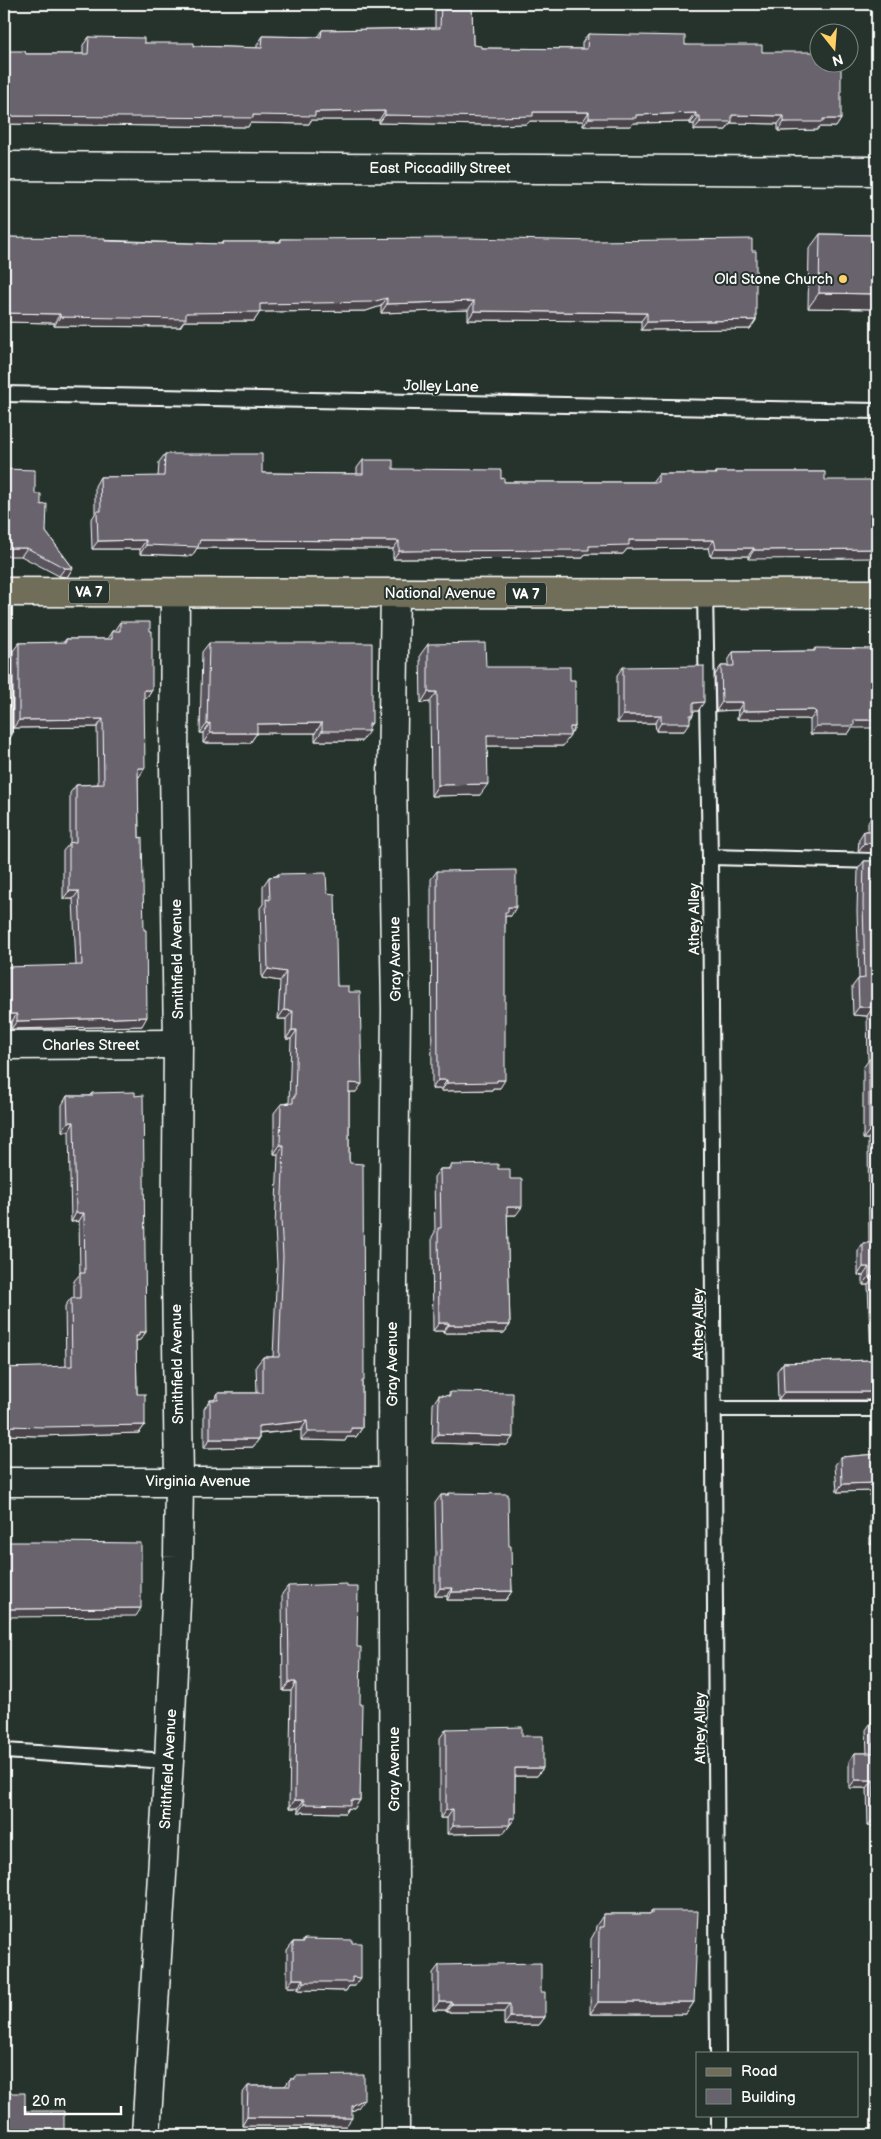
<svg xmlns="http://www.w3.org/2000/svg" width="881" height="2139" font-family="'Balsamiq Sans',sans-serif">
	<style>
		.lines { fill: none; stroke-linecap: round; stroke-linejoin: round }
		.lane-casing { stroke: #fff; stroke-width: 18 }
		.street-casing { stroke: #fff; stroke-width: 31 }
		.secondary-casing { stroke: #fff; stroke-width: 31 }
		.primary-casing { stroke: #fff; stroke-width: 31 }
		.lane { stroke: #26332d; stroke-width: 14 }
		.street { stroke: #26332d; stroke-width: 28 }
		.secondary { stroke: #26332d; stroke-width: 28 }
		.primary { stroke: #706e59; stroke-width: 28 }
		.wall { fill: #59555e; stroke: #fff }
		.shaded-wall { fill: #48454c; stroke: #fff }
		.building { fill: #67636d; stroke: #fff }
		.poi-dot { fill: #ffd166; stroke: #26332d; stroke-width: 2 }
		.labels { text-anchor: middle; stroke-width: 4; stroke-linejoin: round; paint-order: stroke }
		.shield { fill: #26332d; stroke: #bec2c0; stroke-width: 1 }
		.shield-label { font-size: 14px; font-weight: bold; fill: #fff }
		.street-label { font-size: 15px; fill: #fff; stroke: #26332d }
		.poi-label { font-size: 15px; fill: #fff; stroke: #26332d; text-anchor: end }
	</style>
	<rect width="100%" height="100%" fill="#26332d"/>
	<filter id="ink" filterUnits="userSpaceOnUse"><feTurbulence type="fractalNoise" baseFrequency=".02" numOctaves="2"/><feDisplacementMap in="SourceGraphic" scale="10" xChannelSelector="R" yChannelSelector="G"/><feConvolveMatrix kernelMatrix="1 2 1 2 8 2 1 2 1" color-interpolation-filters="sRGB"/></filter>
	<g filter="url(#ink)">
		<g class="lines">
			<defs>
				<g id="lane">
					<polyline points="4,394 877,411"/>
					<polyline points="705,594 710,857 718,2053"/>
					<polyline points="4,732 4,592"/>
					<polyline points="710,857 877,861"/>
					<polyline points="715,1409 877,1409"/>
					<polyline points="4,1751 169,1761"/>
					<polyline points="719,2115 719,2135"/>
				</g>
				<g id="street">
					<polyline points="4,166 877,171"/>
					<polyline points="395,593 392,778 396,1010 392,1373 395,2135"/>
					<polyline points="4,1045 178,1044"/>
					<polyline points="4,1482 392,1482"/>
				</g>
				<polyline id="secondary" points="146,2135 169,1761 178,1557 179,1481 176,1273 178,1044 174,765 175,593"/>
				<polyline id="primary" points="4,592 877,594"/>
			</defs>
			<use href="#lane" class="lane-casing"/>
			<use href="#street" class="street-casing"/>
			<use href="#secondary" class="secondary-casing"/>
			<use href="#primary" class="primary-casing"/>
			<use href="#lane" class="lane"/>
			<use href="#street" class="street"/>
			<use href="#secondary" class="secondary"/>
			<use href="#primary" class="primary"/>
		</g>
		<g class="wall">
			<polygon points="435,4 474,4 472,6 473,45 481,48 582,49 582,43 588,34 685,45 762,52 827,68 841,119 836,127 819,127 817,130 778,131 778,124 731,123 726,130 694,130 694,124 690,124 690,122 633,123 631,126 583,126 583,121 530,121 527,124 489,125 379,123 379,120 311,120 309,124 250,123 248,127 4,124 4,51 26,54 83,54 83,45 89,37 144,43 194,46 257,48 257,45 263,36 318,37 322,30 435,28"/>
			<polygon points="820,234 877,235 877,309 808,308 809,249"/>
			<polygon points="4,237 222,244 223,242 279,242 281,239 752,251 756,320 750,329 641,330 641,321 468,320 468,310 381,313 381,306 366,311 260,312 254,321 184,321 180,327 54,326 54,323 4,322"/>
			<polygon points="165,454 262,473 357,474 357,468 363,460 393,469 501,479 504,482 652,482 658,474 715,474 716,472 825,472 748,559 748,556 710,556 708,548 627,549 623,554 586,554 583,558 393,559 393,549 197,548 192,556 140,554 140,549 92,549 91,520 95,514 95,486 100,477 158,477 159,462"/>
			<polygon points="35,494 41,505 46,532 73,568 67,577 59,576 21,556"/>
			<polygon points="120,622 152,690 147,698 144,698 139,777 138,777 142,1026 11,1029 11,1022 4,1022 76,965 73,899 63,899 63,851 70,843 70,793 76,785 98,784 97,727 13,728 13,651 19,643 63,643 66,639 107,639 112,631 114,631"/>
			<polygon points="209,643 369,727 362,741 315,741 315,733 257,733 250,743 203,743 203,733 200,733 202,652"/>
			<polygon points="428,644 486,667 570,680 575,727 563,746 487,746 480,795 431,796 430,702 421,703 420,655"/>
			<polygon points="815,648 852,728 848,734 810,734 810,720 807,719 737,719 738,710 716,711 715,675 721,666 728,666 728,661 733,652 813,651"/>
			<polygon points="623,667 698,711 693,711 693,715 690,719 684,731 656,731 655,723 617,723 617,675"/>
			<polygon points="877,811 877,853 858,852 859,839 864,831 868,831 868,822 874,814 876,814"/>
			<polygon points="864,861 877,861 877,1400 778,1400 777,1371 783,1363 871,1360 871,1359 868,1285 863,1285 863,1276 858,1275 858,1251 863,1243 869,1243 868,1139 863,1139 863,1068 868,1061 867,1016 853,1015 852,987 858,979 859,979 857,911 858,869"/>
			<polygon points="437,871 511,916 505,916 500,1088 493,1088 492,1090 441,1091 441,1089 432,1089 431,879"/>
			<polygon points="278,874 327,893 337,986 348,992 356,1092 349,1092 349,1159 362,1384 362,1428 356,1437 347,1437 345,1441 301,1440 301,1430 259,1434 259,1439 253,1447 204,1448 204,1409 210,1400 214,1400 218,1393 257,1393 256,1366 263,1357 273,1357 277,1265 275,1227 278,1154 274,1154 274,1113 281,1104 289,1103 291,1039 286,1039 286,1019 278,1019 280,981 262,978 260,908 263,904 263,886 269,877 276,876"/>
			<polygon points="92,1093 146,1332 140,1340 136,1341 137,1394 145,1425 139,1433 39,1436 4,1435 4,1368 66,1367 65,1306 71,1298 74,1298 74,1281 80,1274 79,1221 71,1222 69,1131 62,1131 62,1105 67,1096 89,1096"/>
			<polygon points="451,1165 498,1169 510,1179 516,1215 507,1215 510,1325 504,1333 443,1333 443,1331 433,1331 432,1237 435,1232 434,1177 440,1169 448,1169"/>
			<polygon points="450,1392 513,1437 507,1445 432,1443 433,1404 439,1395 448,1396"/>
			<polygon points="877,1454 877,1544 870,1544 870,1491 837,1492 835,1465 841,1457"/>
			<polygon points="449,1493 509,1546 512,1591 506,1600 447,1600 447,1596 435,1596 435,1558 436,1556 435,1503 441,1495 447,1495"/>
			<polygon points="288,1586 357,1647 360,1800 354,1809 348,1808 345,1813 298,1812 298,1808 289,1808 291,1691 283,1691 282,1594"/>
			<polygon points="877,1606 877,1680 876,1608"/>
			<polygon points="877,1680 877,1876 873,1875 873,1826 868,1826 867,1788 849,1788 849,1761 855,1753 867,1753 866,1730 872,1721 871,1689"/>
			<polygon points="446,1729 522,1736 543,1768 537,1776 515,1776 515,1818 504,1833 447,1834 447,1818 440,1818 440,1738"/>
			<polygon points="652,1911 694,2002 686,2014 590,2014 591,1939 595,1932 596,1926 604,1914 649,1914"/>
			<polygon points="304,1939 355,1986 349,1986 346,1991 298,1990 298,1987 287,1987 287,1950 293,1942 302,1942"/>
			<polygon points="439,1965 541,1992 545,2017 539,2025 504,2025 504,2012 446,2012 446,2010 433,2010 433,1973"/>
			<polygon points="877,1992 877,2027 875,2027 875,1995"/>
			<polygon points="295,2076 358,2108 352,2111 346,2126 242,2126 242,2094 248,2086 285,2086 290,2079 293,2079"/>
		</g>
		<g class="shaded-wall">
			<polygon points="385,111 379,120 311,120 309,124 250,123 248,127 4,124 4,116 253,115 315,112"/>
			<polygon points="533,112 589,112 583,121 530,121 527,124 489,125 379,123 385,115"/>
			<polygon points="696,113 690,122 633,123 631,126 583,126 589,118 636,115"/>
			<polygon points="732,115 784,116 778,124 731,123 726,130 694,130 700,122"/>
			<polygon points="696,116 700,116 694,124 690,124"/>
			<polygon points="823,119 841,119 836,127 819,127 817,130 778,131 784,122"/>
			<polygon points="819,293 877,294 877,309 808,308"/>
			<polygon points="387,298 381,306 366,311 258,312 260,312 254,321 184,321 180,327 54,326 60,317 186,313 260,304"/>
			<polygon points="474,301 468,310 381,313 387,304"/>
			<polygon points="474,311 647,313 641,321 468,320"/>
			<polygon points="4,313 60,314 54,323 4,322"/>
			<polygon points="756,320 750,329 641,330 647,322"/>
			<polygon points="146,540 140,549 92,549 98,541"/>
			<polygon points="200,540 399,541 393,549 197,548 192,556 140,554 146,545"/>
			<polygon points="629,540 714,540 708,548 627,549 623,554 586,554 583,558 393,559 399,551 589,546"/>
			<polygon points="4,548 27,548 21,556 4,556"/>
			<polygon points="716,548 754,548 748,556 710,556"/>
			<polygon points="877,549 877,558 748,559 754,550"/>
			<polygon points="65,568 73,568 67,577 59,576"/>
			<polygon points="144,690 152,690 147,698 138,698"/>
			<polygon points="428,692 437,692 430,702 421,703"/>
			<polygon points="704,702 698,711 687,711 693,703"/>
			<polygon points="722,702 743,702 738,710 716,711"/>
			<polygon points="813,710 816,712 810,720 807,719 737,719 743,711"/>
			<polygon points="623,715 661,715 655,723 617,723"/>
			<polygon points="690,715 693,715 687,723 690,723 684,731 656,731 661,723"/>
			<polygon points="103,719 97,727 13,728 19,720"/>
			<polygon points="854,720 877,720 877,728 852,728 848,734 810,734 816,726"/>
			<polygon points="210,723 203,733 200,733 207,724"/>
			<polygon points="322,723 315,733 250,733 257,724"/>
			<polygon points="372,723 366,731 369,731 362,741 315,741 322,731"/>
			<polygon points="570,727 575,727 569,736 570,736 563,746 480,746 487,735"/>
			<polygon points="210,733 257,733 250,743 203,743"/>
			<polygon points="138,768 145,768 139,777 132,777"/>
			<polygon points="488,784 480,795 431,796 438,785"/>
			<polygon points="864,843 877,844 877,853 858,852"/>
			<polygon points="69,891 79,891 73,899 63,899"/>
			<polygon points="508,907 516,907 511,916 505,916 502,920 499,920"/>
			<polygon points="268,969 286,972 280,981 262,978"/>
			<polygon points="859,1007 873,1007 867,1016 853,1015"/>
			<polygon points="284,1010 293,1011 286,1019 278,1019"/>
			<polygon points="4,1014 17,1014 11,1022 4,1022"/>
			<polygon points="147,1017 142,1026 11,1029 17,1021"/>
			<polygon points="292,1030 297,1030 291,1039 286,1039"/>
			<polygon points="438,1080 447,1080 441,1089 432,1089"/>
			<polygon points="497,1080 505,1080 500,1088 493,1088 492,1090 441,1091 447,1083"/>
			<polygon points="349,1083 362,1084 356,1092 342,1092"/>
			<polygon points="68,1122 74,1122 69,1131 62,1131"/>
			<polygon points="869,1131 874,1131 868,1139 863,1139"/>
			<polygon points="280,1145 284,1145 278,1154 274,1154"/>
			<polygon points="507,1207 522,1207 516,1215 501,1215"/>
			<polygon points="76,1213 84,1213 79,1221 71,1222"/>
			<polygon points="863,1267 869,1267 863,1276 858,1275"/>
			<polygon points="869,1277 874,1277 868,1285 863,1285"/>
			<polygon points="439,1323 449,1323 443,1331 433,1331"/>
			<polygon points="449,1325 510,1325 504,1333 443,1333"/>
			<polygon points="139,1332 146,1332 140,1340 136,1341 131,1345"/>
			<polygon points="784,1392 877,1392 877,1400 778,1400"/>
			<polygon points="307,1421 301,1430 253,1434 259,1426"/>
			<polygon points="145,1425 139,1433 39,1436 4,1435 4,1426"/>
			<polygon points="351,1428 362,1428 356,1437 347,1437 345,1441 301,1440 308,1432"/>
			<polygon points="438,1434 513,1437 507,1445 432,1443"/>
			<polygon points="210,1439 259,1439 253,1447 204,1448"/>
			<polygon points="875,1483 870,1491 837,1492 842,1484"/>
			<polygon points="876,1536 877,1536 877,1544 870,1544"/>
			<polygon points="440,1588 453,1588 447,1596 435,1596"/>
			<polygon points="512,1591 506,1600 447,1600 452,1592"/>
			<polygon points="141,1608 136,1616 4,1617 4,1609"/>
			<polygon points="289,1682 296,1682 291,1691 283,1691"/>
			<polygon points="515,1768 543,1768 537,1776 509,1776"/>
			<polygon points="855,1780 873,1780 867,1788 849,1788"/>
			<polygon points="295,1800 304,1800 298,1808 289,1808"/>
			<polygon points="351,1800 360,1800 354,1809 348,1808 345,1813 298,1812 304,1804"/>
			<polygon points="453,1809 447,1818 440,1818 446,1810"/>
			<polygon points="510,1818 515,1818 504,1833 447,1834 453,1826"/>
			<polygon points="874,1818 877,1818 877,1820 873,1826 868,1826"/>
			<polygon points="877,1870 877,1876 873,1875"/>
			<polygon points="352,1977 361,1978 355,1986 349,1986 346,1991 298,1990 304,1982"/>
			<polygon points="293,1979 304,1979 298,1987 287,1987"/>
			<polygon points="439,2002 452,2002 446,2010 433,2010"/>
			<polygon points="598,2002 694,2002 686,2014 590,2014"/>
			<polygon points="452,2004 510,2004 504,2012 446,2012"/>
			<polygon points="510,2017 545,2017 539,2025 504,2025"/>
			<polygon points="364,2099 358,2108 346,2114 352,2106"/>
			<polygon points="247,2117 352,2118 346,2126 242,2126"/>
		</g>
		<g class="building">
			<polygon points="441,4 472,4 473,45 481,46 481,48 587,49 588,34 685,36 685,45 762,45 762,52 818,52 818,62 827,62 827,68 841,67 841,119 823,119 823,122 784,122 784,116 732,115 732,122 700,122 700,116 696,116 696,113 636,115 636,118 589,118 589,112 533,112 533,116 495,117 385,115 385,111 315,112 315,116 253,115 253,118 4,116 4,51 25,51 26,54 88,54 89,37 144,38 144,43 194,43 194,46 262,48 263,36 321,37 322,30 440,28"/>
			<polygon points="820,234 877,235 877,294 819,293"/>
			<polygon points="4,237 105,238 105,241 223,244 223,242 281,242 281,239 468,238 593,241 752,239 752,251 756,251 756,320 647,322 647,313 474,311 474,301 387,304 387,298 372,302 260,304 260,312 186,313 186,319 60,317 60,314 4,313"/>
			<polygon points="165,454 262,454 262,473 363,474 363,460 393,460 393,469 501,470 501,479 504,478 504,482 658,482 658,474 717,474 716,472 825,472 825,480 877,480 877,549 754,550 754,548 716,548 714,540 629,540 629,545 589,546 589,550 399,551 399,541 200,540 198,547 146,545 146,540 98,541 97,511 101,511 100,477 164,476"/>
			<polygon points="4,469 35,470 35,494 41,494 41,505 47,504 46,532 73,568 65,568 27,548 4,548"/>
			<polygon points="120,622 150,622 150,631 152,631 152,690 144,690 145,768 138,768 139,838 142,837 144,930 146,930 147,1017 17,1021 17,1014 4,1014 4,967 82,965 79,891 69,891 69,843 76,842 76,785 104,784 103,719 19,720 19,643 66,642 66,639 112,639 112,631 120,631"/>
			<polygon points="209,643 372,643 372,723 369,724 369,731 322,731 322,723 257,724 257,733 210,733 210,723 207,724"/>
			<polygon points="485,643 486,667 570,667 570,680 575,680 575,727 570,727 570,736 487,735 488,784 438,785 437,692 428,692 428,644"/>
			<polygon points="815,648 877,649 877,720 854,720 854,726 816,726 816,712 813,710 743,711 743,702 722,702 721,666 734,666 733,652 815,651"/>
			<polygon points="704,666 704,702 693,703 693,715 690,715 690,723 661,723 661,715 623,715 623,667"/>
			<polygon points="874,814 877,814 877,844 864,843 864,831 874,831"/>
			<polygon points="864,861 877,861 877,1351 874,1277 869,1277 869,1267 863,1267 863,1243 875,1243 874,1131 869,1131 869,1059 874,1059 873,1007 859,1007 858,979 865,978 863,903"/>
			<polygon points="516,870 516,907 508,907 508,912 505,912 505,1080 497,1080 497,1082 447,1083 447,1080 438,1080 437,871"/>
			<polygon points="326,873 327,893 335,894 337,986 348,986 348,992 360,992 362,1084 349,1083 349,1159 350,1163 363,1164 364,1381 362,1381 362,1428 351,1428 351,1432 308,1432 307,1421 259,1426 259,1439 210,1439 210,1400 218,1400 218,1393 263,1393 263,1357 279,1357 283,1256 281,1219 284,1145 280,1145 281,1104 293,1103 293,1097 295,1097 297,1030 292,1030 293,1011 284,1010 286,972 268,969 266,899 270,900 269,877 278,876 278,874"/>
			<polygon points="135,1092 135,1096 143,1095 146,1332 139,1332 139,1336 136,1336 137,1394 145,1394 145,1425 45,1427 4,1426 4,1368 72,1366 71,1298 80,1298 80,1273 85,1273 84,1213 76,1213 74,1122 68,1122 67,1096 92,1096 92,1093"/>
			<polygon points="498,1164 498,1169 510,1169 510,1179 522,1179 522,1207 507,1207 510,1325 449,1325 449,1323 439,1323 438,1228 441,1228 440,1169 451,1169 451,1165"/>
			<polygon points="872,1358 877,1358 877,1392 784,1392 783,1363 872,1360"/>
			<polygon points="450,1392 513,1393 513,1437 438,1434 439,1395 450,1396"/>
			<polygon points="877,1454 877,1536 876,1536 875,1483 842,1484 841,1457"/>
			<polygon points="449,1493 508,1494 509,1546 511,1546 512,1591 452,1592 453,1588 440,1588 440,1550 442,1550 441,1495 449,1495"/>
			<polygon points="4,1542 46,1542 141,1543 141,1608 4,1609"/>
			<polygon points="347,1584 347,1587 358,1587 357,1647 361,1647 360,1704 362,1704 360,1800 351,1800 351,1805 304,1804 304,1800 295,1800 296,1682 289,1682 288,1586"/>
			<polygon points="872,1721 877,1721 877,1818 874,1818 873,1780 855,1780 855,1753 873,1753"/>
			<polygon points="522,1727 522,1736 543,1736 543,1768 515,1768 515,1818 510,1818 510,1825 453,1826 453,1809 446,1810 446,1729"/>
			<polygon points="652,1911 698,1911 694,2002 598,2002 599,1927 603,1927 604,1914 652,1914"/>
			<polygon points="304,1939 352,1940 352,1943 361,1943 361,1978 352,1977 352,1982 304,1982 304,1979 293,1979 293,1942 304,1942"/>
			<polygon points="541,1963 541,1992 545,1992 545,2017 510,2017 510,2004 452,2004 452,2002 439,2002 439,1965"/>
			<polygon points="364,2075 364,2099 352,2106 352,2118 247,2117 248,2086 290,2086 290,2079 295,2079 295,2076"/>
			<polygon points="4,2093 25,2093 25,2111 64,2111 64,2135 4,2135"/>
		</g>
	</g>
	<circle class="poi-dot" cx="843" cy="279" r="5"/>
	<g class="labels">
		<g class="shield">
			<rect x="69" y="580.5" width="40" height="23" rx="4"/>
			<rect x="506" y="582.5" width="40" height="23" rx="4"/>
		</g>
		<g class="shield-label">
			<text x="89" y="597">VA 7</text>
			<text x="526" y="599">VA 7</text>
		</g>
		<g class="street-label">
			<text x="440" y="173">East Piccadilly Street</text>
			<text transform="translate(441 386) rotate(1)" y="5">Jolley Lane</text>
			<text x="440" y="598">National Avenue</text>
			<text transform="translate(694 919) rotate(-90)" y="5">Athey Alley</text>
			<text transform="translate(177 959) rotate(-91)" y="5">Smithfield Avenue</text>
			<text transform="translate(395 959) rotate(-91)" y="5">Gray Avenue</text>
			<text x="91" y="1050">Charles Street</text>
			<text transform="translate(698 1324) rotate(-90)" y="5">Athey Alley</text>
			<text transform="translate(177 1364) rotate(-91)" y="5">Smithfield Avenue</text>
			<text transform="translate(392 1364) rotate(-90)" y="5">Gray Avenue</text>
			<text x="198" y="1486">Virginia Avenue</text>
			<text transform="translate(700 1728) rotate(-90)" y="5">Athey Alley</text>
			<text transform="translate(168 1769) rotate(-87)" y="5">Smithfield Avenue</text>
			<text transform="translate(394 1769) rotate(-90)" y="5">Gray Avenue</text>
		</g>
		<g class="poi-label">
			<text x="833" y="284">Old Stone Church</text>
		</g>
	</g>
	<rect width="881" height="2139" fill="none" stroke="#26332d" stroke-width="20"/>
	<rect x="10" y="10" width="861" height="2119" fill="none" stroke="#fff" stroke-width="2" filter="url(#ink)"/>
	<rect x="696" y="2052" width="162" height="65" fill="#26332d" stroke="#7d8581"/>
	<rect x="706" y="2068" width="25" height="8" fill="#706e59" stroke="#7d8581"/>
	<text x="741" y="2076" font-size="15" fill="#ffffff">Road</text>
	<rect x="706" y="2089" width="25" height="15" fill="#67636d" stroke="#7d8581"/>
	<text x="741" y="2102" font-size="15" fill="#ffffff">Building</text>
	<g transform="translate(834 48) rotate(163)"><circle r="24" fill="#26332d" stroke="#7d8581"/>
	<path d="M0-4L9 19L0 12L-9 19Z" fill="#ffd166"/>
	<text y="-8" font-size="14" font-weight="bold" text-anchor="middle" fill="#ffffff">N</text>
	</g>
	<path d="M25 2106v8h96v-8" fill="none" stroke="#ffffff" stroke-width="2.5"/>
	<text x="32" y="2106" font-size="15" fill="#ffffff" stroke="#26332d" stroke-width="4" paint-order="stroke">20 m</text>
</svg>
